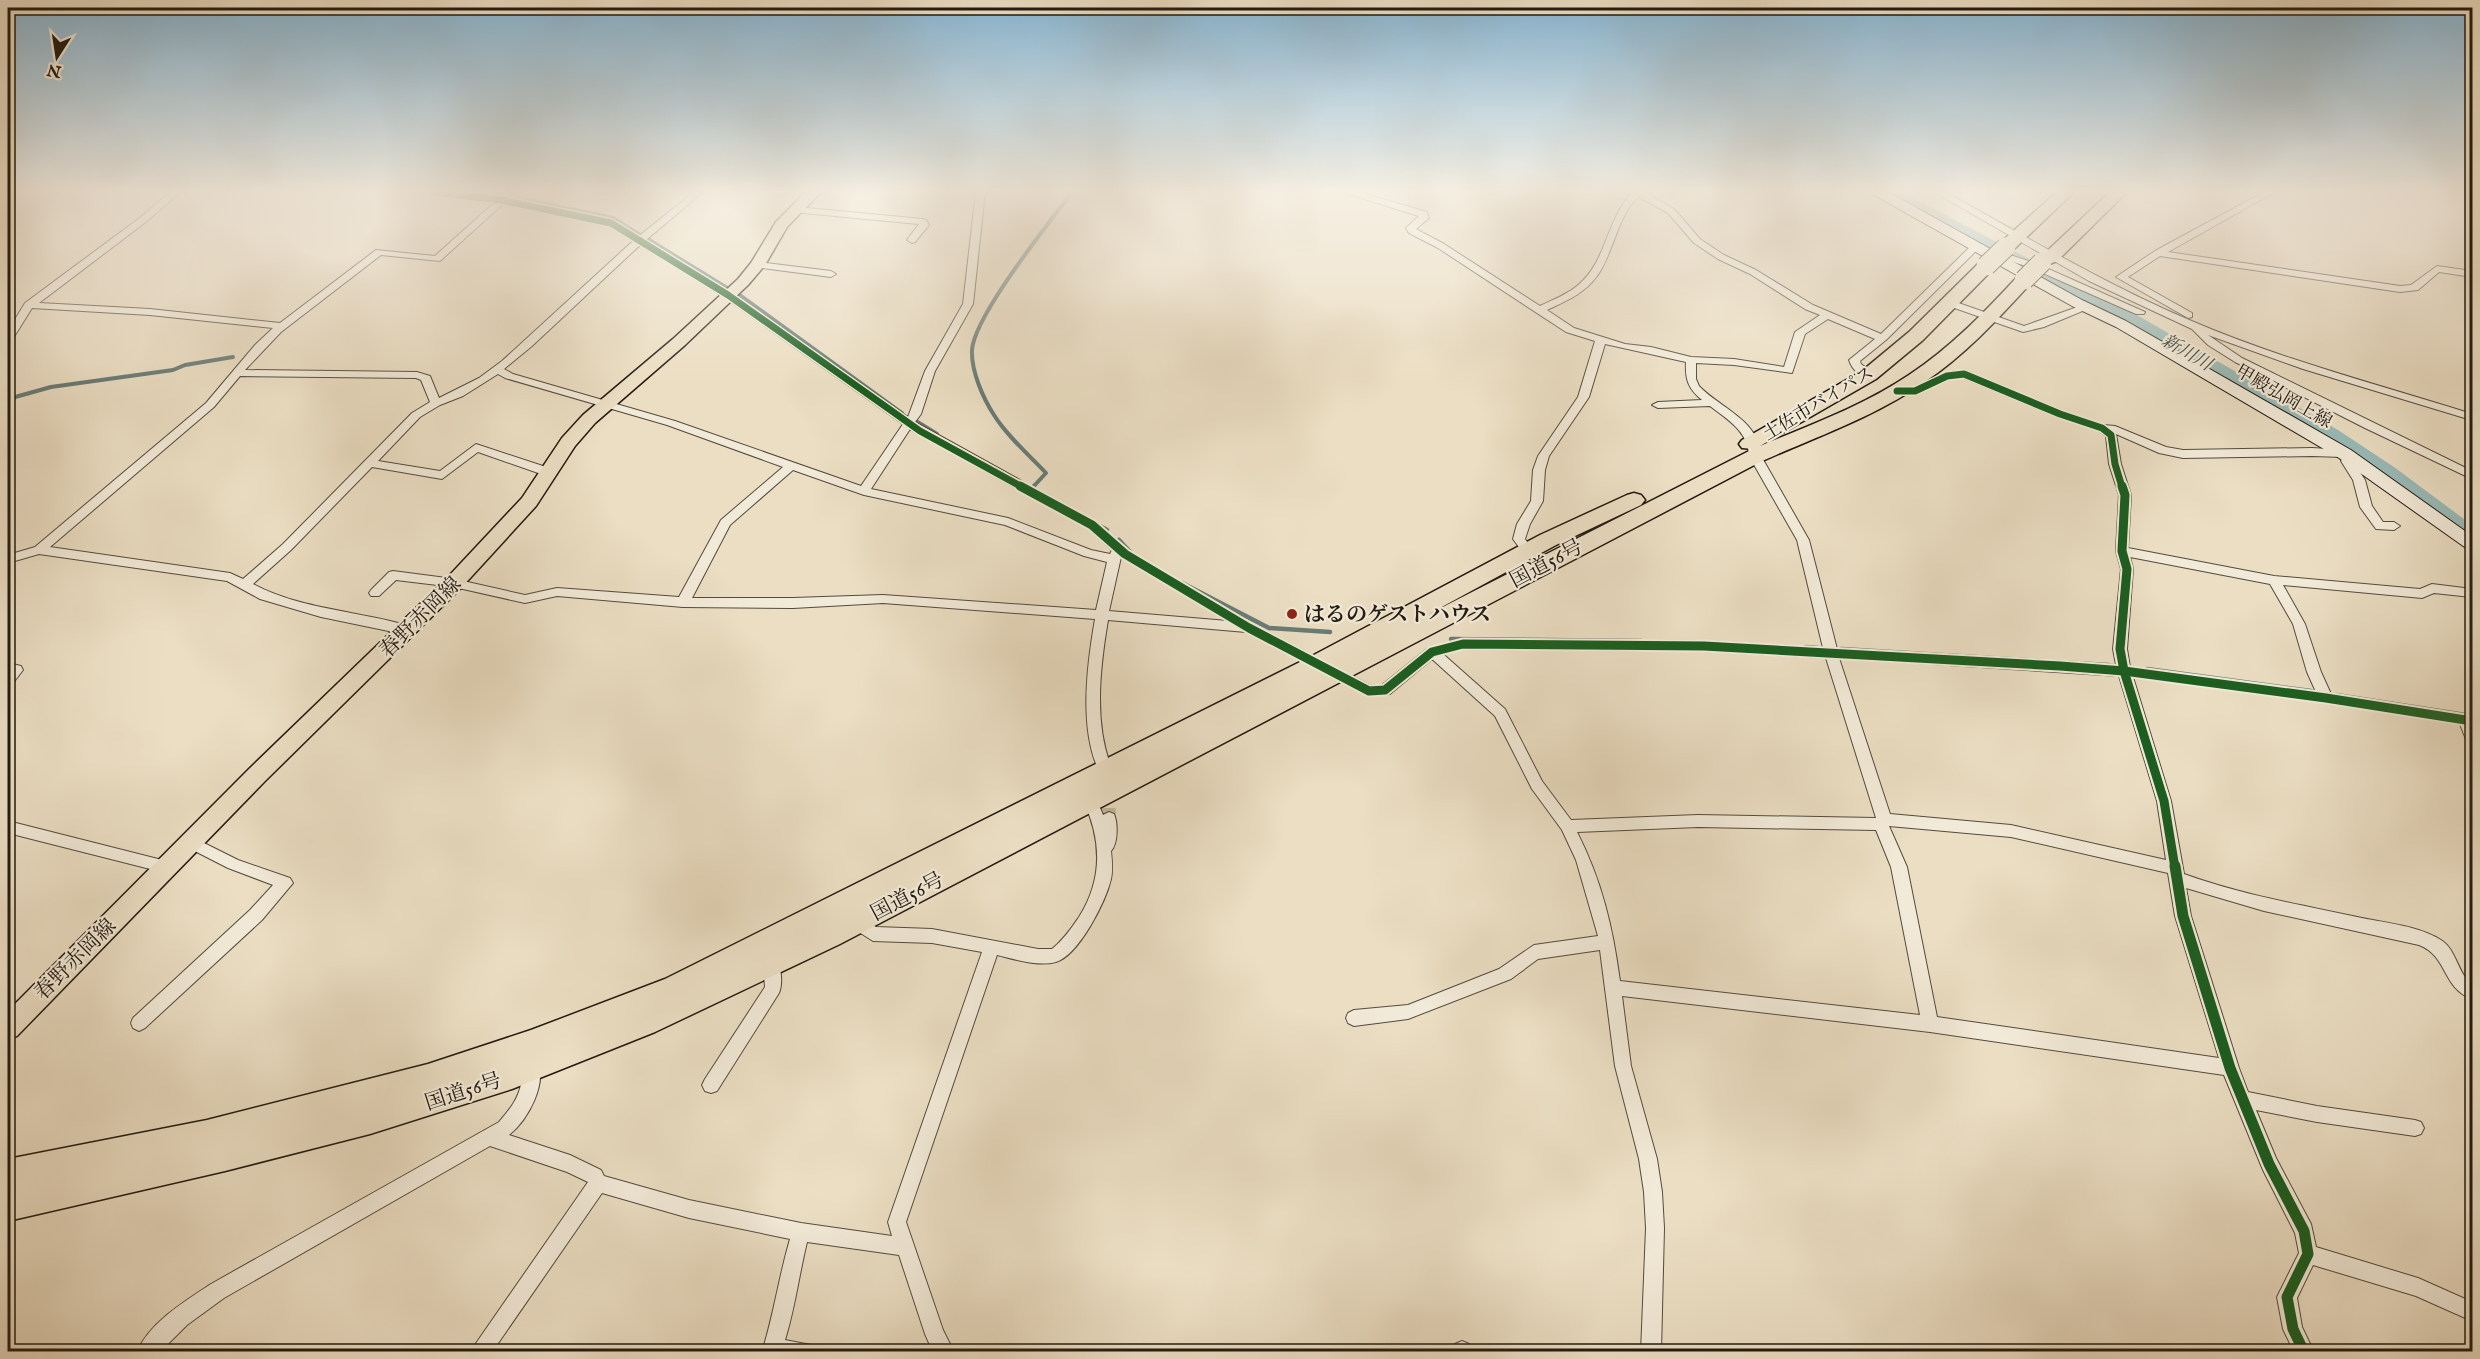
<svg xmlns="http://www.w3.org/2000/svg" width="2480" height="1359" font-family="'IM FELL English','Noto Serif JP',serif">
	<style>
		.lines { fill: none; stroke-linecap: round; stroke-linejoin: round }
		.stream-far1 { stroke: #697b76; stroke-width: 4 }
		.stream { stroke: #697b76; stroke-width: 4.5 }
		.river { fill: #99bbb9; fill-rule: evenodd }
		.street-tunnel { stroke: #c3b79f; stroke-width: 14; stroke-dasharray: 14 7; stroke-linecap: butt }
		.street-casing { stroke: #544b3e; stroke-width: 2 }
		.secondary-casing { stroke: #221a11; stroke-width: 2 }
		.primary-casing { stroke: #221a11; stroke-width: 3 }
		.highway-casing { stroke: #221a11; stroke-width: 3 }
		.street { fill: #f2ead8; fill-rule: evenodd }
		.secondary { fill: #f2ead8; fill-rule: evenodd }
		.primary { fill: #ebdec3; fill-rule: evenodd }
		.highway { fill: #ebdec3; fill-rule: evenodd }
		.highway-bridge-casing { stroke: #221a11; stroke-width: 21; stroke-linecap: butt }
		.highway-bridge { stroke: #ebdec3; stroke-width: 19 }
		.cycleway-far2-casing { stroke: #f2ead8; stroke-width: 10 }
		.cycleway-far1-casing { stroke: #f2ead8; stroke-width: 13 }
		.cycleway-casing { stroke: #f2ead8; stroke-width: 15 }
		.cycleway-far2 { stroke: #1b5e20; stroke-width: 7 }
		.cycleway-far1 { stroke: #1b5e20; stroke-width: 9 }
		.cycleway { stroke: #1b5e20; stroke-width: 11 }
		.poi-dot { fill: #8f2418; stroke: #f2ead8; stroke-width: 2 }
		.labels { text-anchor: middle; stroke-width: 4.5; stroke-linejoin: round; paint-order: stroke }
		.far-water-label { font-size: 18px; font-style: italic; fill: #4c524c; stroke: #f2ead8 }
		.far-street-label { font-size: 18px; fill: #221a11; stroke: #f2ead8 }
		.street-label { font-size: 21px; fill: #221a11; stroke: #f2ead8 }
		.poi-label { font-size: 21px; font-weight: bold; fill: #221a11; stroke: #f2ead8; text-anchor: start }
	</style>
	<rect width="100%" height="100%" fill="#ebdec3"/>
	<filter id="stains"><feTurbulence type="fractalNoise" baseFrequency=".00333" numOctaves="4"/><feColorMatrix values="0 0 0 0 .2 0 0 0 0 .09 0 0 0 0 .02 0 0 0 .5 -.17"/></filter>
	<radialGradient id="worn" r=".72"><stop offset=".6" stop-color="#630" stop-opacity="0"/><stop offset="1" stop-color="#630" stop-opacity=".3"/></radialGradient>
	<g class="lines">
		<g class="stream-far1">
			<polyline points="468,192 501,196"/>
			<polyline points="512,197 613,218 640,235"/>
			<polyline points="646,238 727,288"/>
			<polyline points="737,293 902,413"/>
			<polyline points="8,399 51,387 173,370 185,365 233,357"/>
			<polyline points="916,421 937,434"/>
			<path d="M 1033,487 L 1046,473 C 1029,455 1007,436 994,415 C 983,398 971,371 972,350 C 974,316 1049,223 1072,192"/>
		</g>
		<g class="stream">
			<polyline points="1032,488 1034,486"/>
			<polyline points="1096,524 1107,530"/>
			<polyline points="1119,540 1133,555"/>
			<polyline points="1182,583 1269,628 1330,632"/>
			<polyline points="1451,639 1641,641"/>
			<polyline points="1806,647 1818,648"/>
			<polyline points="1841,649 2108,665"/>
			<polyline points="2147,669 2311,691"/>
			<polyline points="2336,695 2472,716"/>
		</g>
		<polygon class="river" points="1881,192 1901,192 2135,314 2338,430 2394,467 2472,525 2472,544 2464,541 2378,477 2322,440 2121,322 1883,196"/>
		<polyline class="street-tunnel" points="1108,787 1109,818"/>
		<defs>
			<g id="street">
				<path d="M 170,192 L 180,192 L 147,221 L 39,303 L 150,309 L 280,323 L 376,250 L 435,256 L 495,202 L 434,195 L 430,192 L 454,192 L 500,197 L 506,192 L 515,192 L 509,199 L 614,221 L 639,236 L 694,192 L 703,192 L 646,240 L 732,293 L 908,417 L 925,371 L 963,304 L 976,192 L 985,192 L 973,304 L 935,371 L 921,414 L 915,422 L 1096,522 L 1129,551 L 1254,625 L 1371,686 L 1382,685 L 1427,649 L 1463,639 L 1704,641 L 1823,648 L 1797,540 L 1749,456 C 1749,432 1727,419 1710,406 L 1658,408 L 1652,405 L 1658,402 L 1702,400 C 1688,389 1685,379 1686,362 L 1605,344 L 1589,397 L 1549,456 L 1545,470 L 1543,501 L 1530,524 L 1525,539 L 1534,551 L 1532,554 L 1524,554 L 1513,539 L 1517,524 L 1531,501 L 1533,470 L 1538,456 L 1578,397 L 1595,341 L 1566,332 L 1438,248 L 1409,233 L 1406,228 L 1419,216 L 1348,194 L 1347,192 L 1359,192 L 1427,212 L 1429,218 L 1416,229 L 1444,244 L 1540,306 C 1552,300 1566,295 1577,286 C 1606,263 1606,222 1630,195 L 1624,192 L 1646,192 L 1646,193 L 1674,209 L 1700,239 L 1724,255 L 1756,270 L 1813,305 L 1881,334 L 1974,243 L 1980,243 L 1980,247 L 1886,340 L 1860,361 L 1861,364 L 1873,373 L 1873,377 C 1862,379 1852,370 1849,360 L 1875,339 L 1828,319 L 1805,334 L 1792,373 L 1734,365 L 1696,363 L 1696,379 L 1699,386 C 1720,408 1760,421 1761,456 L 1809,540 L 1837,649 L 2116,665 L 2113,649 L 2121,569 L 2116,551 L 2119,495 L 2109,464 L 2106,436 L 2098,430 L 2056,416 L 1962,377 C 1936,377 1923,400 1893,393 L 1892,391 C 1898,386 1906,390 1914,388 C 1933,382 1946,367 1968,372 L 2064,412 L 2103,425 L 2115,426 L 2166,447 L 2183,450 L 2312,448 L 2345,450 L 2355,457 L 2353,461 L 2365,480 L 2372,506 L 2383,522 L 2394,522 L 2400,526 L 2394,530 L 2376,529 L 2360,507 L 2353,480 L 2341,461 L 2343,457 L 2312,456 L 2183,458 L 2159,453 L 2116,434 L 2121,464 L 2131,495 L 2128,548 L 2274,576 L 2420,589 L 2432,584 L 2472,589 L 2471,597 L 2434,593 L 2422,598 L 2283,585 L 2305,624 L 2321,672 L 2331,694 L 2472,716 L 2472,743 L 2467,742 L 2460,724 L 2326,703 L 2133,677 L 2171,801 L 2184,874 C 2242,895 2302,905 2362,918 C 2387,923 2419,926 2441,940 C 2457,950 2457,973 2472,984 L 2472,999 C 2442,988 2448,956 2419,945 L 2264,911 L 2186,888 L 2191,916 L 2239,1068 L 2248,1092 L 2317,1106 L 2415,1120 L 2421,1122 L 2424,1128 L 2421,1134 L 2415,1136 L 2317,1122 L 2256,1110 L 2276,1158 L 2311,1224 L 2316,1247 L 2418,1278 L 2472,1302 L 2472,1321 L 2416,1296 L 2313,1265 L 2297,1298 L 2302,1327 L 2314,1352 L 2294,1352 L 2283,1329 L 2277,1297 L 2299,1253 L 2295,1233 L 2263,1170 L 2224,1075 L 1930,1032 L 1622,996 L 1631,1066 L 1657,1159 L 1662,1192 L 1664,1228 L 1661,1352 L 1641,1352 L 1646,1228 L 1644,1192 L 1639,1159 L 1615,1066 L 1600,950 L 1538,959 L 1511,979 L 1408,1019 L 1354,1026 L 1348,1023 L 1346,1018 L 1348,1013 L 1354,1010 L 1408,1005 L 1499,969 L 1534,945 L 1598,936 L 1576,860 L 1562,830 L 1532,789 L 1495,716 L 1432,659 L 1390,694 L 1369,696 L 1246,632 L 1108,620 C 1100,668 1093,726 1113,771 L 1111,775 L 1101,775 C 1078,732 1087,665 1095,619 L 883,603 L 793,608 L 683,607 L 557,596 L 525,603 L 454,587 L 396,580 L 379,596 L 371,596 L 369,593 L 371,590 L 389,572 L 393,571 L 454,579 L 525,595 L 557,588 L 679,597 L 721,520 L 783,467 L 667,425 L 505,378 L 498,374 L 463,396 L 440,405 L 420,417 L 378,461 L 440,471 L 476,444 L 552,469 L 554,472 L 552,475 L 544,475 L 478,452 L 442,479 L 372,467 L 291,550 L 253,584 C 302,610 360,611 413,627 L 415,630 L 413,633 L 408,635 L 321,617 L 260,599 L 227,581 L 39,554 L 8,563 L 8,555 L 35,547 L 206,403 L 255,345 L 273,328 L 150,315 L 32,308 L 12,340 L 8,341 L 8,331 L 25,303 L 141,217 ZM 1639,197 L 1668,213 L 1694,243 L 1718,259 L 1750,274 L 1805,309 L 1820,315 L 1795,332 L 1784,367 L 1734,359 L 1691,357 L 1651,347 L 1625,344 L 1574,328 L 1547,310 C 1566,301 1584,294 1597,276 C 1613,255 1619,211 1639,197 ZM 504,203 L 608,225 L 633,241 L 502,361 L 479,378 L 439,398 L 430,376 L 417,372 L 245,370 L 281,332 L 381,255 L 440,261 ZM 640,245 L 724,297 L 903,424 L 861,486 L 675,421 L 513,374 L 504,369 L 532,346 ZM 240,376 L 416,378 L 421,380 L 430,402 L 412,413 L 283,544 L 243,579 L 230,573 L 50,547 L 214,407 ZM 910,429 L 1088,528 L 1112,550 L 1110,554 L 1091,550 L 1008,518 L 871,489 ZM 793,470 L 864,495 L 1005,525 L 1084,556 L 1107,562 L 1096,610 L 883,595 L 793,598 L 692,598 L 730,525 ZM 1121,557 L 1228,621 L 1109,611 ZM 2130,557 L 2270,584 L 2293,624 L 2307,672 L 2316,692 L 2130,667 L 2127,649 L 2133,569 ZM 1463,649 L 1704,651 L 1826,658 L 1876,818 L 1698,815 L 1571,820 L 1542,781 L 1505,709 L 1443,654 ZM 1839,658 L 2119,676 L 2157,801 L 2166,860 L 2011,825 L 1890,814 ZM 1889,826 L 2011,837 L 2168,873 L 2175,916 L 2219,1058 L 1937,1017 L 1907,867 ZM 1698,827 L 1876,830 L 1891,867 L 1920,1015 L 1620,981 C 1613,928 1602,881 1577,832 Z"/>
				<path d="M 1934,192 L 1945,192 C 2025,236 2103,283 2187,319 C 2279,359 2377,384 2472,414 L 2472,420 L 2468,419 L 2303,369 L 2208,335 L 2242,358 L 2472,471 L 2472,479 L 2365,428 L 2235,362 L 2208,345 L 2192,329 L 2089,281 Z"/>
				<polygon points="2264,192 2275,192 2168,252 2400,286 2411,285 2437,266 2472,271 2472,277 2439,272 2418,290 2400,292 2160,256 2128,277 2192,313 2192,317 2188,318 2116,277 2155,251"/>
				<polygon points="796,207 923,219 926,220 929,225 915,242 912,243 907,240 919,224 793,212 793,208"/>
				<polygon points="1991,249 2035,263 2145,312 2144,314 2136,314 2029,267 1988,254 1988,250"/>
				<polygon points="757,262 831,271 836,274 831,277 754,267 754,263"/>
				<polygon points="1950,300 2024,326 2083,305 2087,304 2092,307 2044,327 2023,332 1946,305 1945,303"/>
				<polygon points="8,663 21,666 23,670 13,683 8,684"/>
				<path d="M 1090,794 L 1095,796 L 1103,815 L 1109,812 L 1114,814 C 1118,823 1118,844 1111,851 C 1112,860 1113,870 1111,879 C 1106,901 1079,955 1056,962 C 1038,967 1014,959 997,955 L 906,1222 L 943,1330 L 954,1352 L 933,1352 L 925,1334 L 899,1255 L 807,1242 C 799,1275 795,1308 785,1340 L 811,1345 L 814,1352 L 762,1352 C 774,1314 779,1276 790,1239 L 689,1218 L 602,1193 L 492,1352 L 470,1352 L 588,1182 L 567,1172 L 490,1146 L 224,1298 L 187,1325 L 160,1352 L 137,1352 C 149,1323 185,1301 211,1284 L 499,1122 C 509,1110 518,1100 521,1084 C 522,1075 522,1067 525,1059 L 531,1057 L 537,1059 C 548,1083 528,1120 509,1135 L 570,1155 L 601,1170 L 604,1176 L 689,1200 L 801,1223 L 892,1236 L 888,1222 L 982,952 L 932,943 L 873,941 L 851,927 L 849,922 L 851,917 L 857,915 L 876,927 L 932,929 L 1038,949 L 1052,949 C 1063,940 1071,929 1079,917 C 1103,879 1102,840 1083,800 L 1085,796 Z"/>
				<polygon points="8,821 166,861 171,863 174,867 171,871 166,873 8,833"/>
				<polygon points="190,836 238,860 290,878 293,883 262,920 145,1028 139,1031 133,1028 131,1023 133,1018 250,910 273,885 228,868 185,846 183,842 185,838"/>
				<path d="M 771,956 L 777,958 C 781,967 783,984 779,993 L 717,1091 L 711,1093 L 705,1091 L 702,1085 L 705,1079 L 765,987 L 763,963 L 765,958 Z"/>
				<polygon points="1462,1341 1469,1344 1472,1352 1452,1352 1455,1344"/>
			</g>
			<polygon id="secondary" points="1873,192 1888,192 2082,300 2126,321 2351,450 2472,536 2472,550 2466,548 2339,458 2116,327 2072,306 1874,195"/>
			<polygon id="primary" points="806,192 821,192 787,227 765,265 748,285 685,345 595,423 575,446 536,506 461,588 265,781 17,1036 8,1040 8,1011 249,769 447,578 522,498 562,438 583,415 673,339 738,279 751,263 776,222"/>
			<g id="highway">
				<polygon points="2057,192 2074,192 2012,251 2000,251 1997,247 2000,243"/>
				<polygon points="2110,192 2127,192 2057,261 2042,267 2036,266 2033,262 2045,253"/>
				<path d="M 1986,261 L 1992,262 L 1995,266 L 1992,270 L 1923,340 L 1876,379 L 1760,446 C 1810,425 1863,406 1909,375 C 1950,348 1985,312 2018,276 L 2030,276 L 2033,280 L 2030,284 C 1997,320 1964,356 1923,383 C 1874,417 1816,437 1762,461 L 840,944 L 655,1032 L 512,1089 L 370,1134 L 225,1171 L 8,1221 L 8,1159 L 207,1120 L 428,1064 L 531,1030 L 665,979 L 1310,657 L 1540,535 L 1627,495 L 1634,493 L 1641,495 L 1645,500 L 1641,505 L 1556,545 L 1427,615 L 1753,449 L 1742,448 L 1739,444 L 1742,440 L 1862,371 L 1909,332 L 1980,262 Z"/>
			</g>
		</defs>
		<use href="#street" class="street-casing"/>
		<use href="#secondary" class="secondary-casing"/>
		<use href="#primary" class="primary-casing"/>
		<use href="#highway" class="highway-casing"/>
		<use href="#street" class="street"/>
		<use href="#secondary" class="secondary"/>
		<use href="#primary" class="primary"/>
		<use href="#highway" class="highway"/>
		<defs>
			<g id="highway-bridge">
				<polyline points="1986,266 2006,247"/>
				<polyline points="2024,280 2042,262"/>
			</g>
		</defs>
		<use href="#highway-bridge" class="highway-bridge-casing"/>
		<use href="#highway-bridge" class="highway-bridge"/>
		<defs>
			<g id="cycleway-far2">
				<polyline points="434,192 501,200 611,223 728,295 920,431 1022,487"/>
				<polyline points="1897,391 1915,391 1947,376 1964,374 2060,414 2102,428 2111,435 2115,464 2122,487"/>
			</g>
			<g id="cycleway-far1">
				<polyline points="1020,486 1092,525 1125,554 1249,628 1369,691 1385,690 1432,652 1463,644 1704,646 2060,666 2124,671 2326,698 2472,721"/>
				<polyline points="2122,486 2125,495 2122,551 2127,569 2120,649 2124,671 2164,801 2175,868"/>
			</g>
			<polyline id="cycleway" points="2175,866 2183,916 2230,1068 2269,1164 2304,1231 2308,1254 2287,1297 2293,1329 2304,1352"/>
		</defs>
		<use href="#cycleway-far2" class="cycleway-far2-casing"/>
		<use href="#cycleway-far1" class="cycleway-far1-casing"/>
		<use href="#cycleway" class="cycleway-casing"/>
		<use href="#cycleway-far2" class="cycleway-far2"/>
		<use href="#cycleway-far1" class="cycleway-far1"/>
		<use href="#cycleway" class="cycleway"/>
	</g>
	<linearGradient id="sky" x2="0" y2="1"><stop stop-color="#88b7d5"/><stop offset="0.5" stop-color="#f6f0e4"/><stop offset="1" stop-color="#f6f0e4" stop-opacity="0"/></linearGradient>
	<rect width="2480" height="382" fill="url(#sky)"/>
	<circle class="poi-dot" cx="1292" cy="614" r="6"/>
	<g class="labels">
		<g class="far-water-label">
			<text transform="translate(2187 352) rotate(30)" y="6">新川川</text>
		</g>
		<g class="far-street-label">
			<text transform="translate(2284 396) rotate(30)" y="6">甲殿弘岡上線</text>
			<text transform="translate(1818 403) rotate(-31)" y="6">土佐市バイパス</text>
		</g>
		<g class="street-label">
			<text transform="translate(1546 563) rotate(-28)" y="7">国道56号</text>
			<text transform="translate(420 617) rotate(-45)" y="7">春野赤岡線</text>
			<text transform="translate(907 896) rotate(-28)" y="7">国道56号</text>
			<text transform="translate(75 959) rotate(-45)" y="7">春野赤岡線</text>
			<text transform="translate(463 1091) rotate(-18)" y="7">国道56号</text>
		</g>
		<g class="poi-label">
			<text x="1304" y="621">はるのゲストハウス</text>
		</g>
	</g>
	<rect width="2480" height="1359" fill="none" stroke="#ebdec3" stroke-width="30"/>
	<rect x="9" y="9" width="2462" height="1341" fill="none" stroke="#221a11" stroke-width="3"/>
	<rect x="15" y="15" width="2450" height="1329" fill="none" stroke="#221a11" stroke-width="1.5"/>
	<g transform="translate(57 57) rotate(192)" stroke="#f2ead8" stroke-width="4.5" paint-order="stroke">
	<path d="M0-4.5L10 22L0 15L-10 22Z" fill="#221a11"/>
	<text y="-9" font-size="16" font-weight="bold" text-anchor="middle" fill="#221a11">N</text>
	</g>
	<rect width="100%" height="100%" filter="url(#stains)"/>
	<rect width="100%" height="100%" fill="url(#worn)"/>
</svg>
